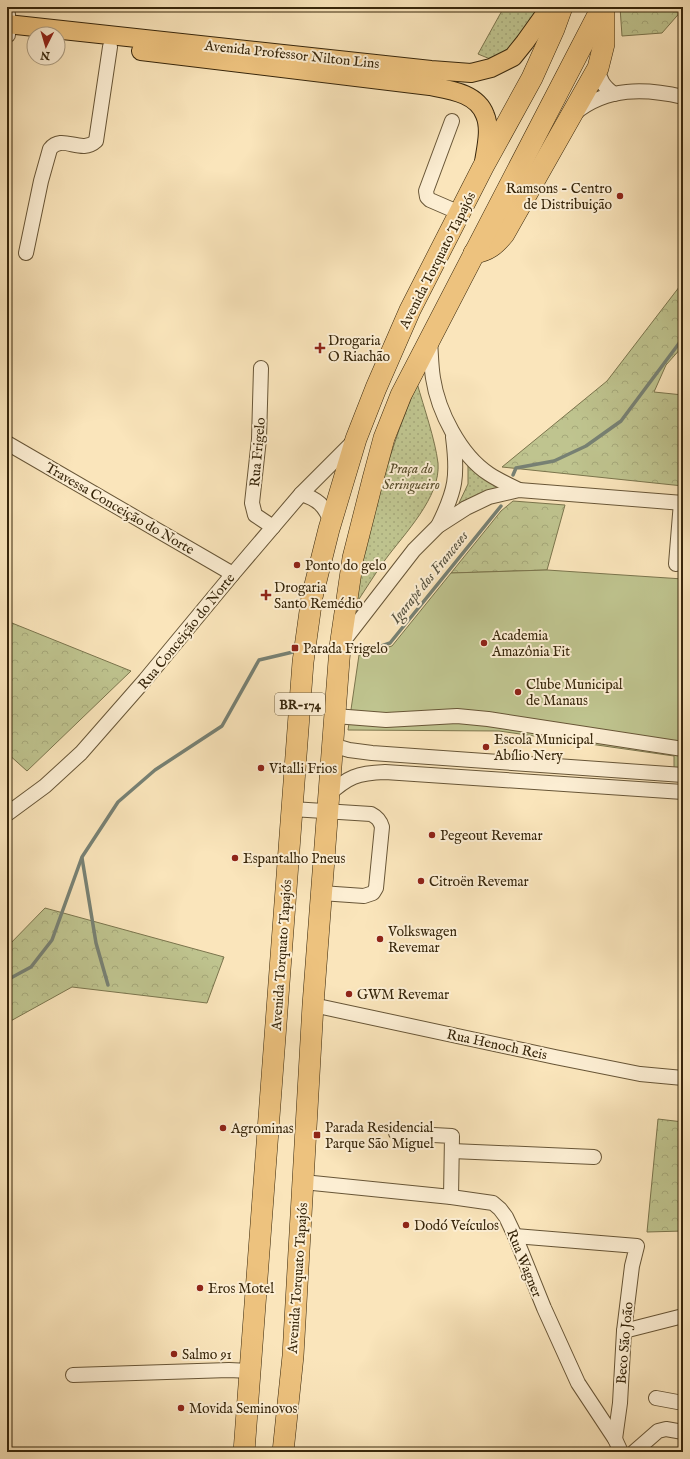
<svg xmlns="http://www.w3.org/2000/svg" width="690" height="1459" font-family="'IM FELL English',serif">
	<style>
		.forest { fill: url(#forest-crowns); stroke: #7b754d }
		.park { fill: url(#park-dots); stroke: #7b754d }
		.garden { fill: #bfc48f; stroke: #7b754d }
		.lines { fill: none; stroke-linecap: round; stroke-linejoin: round }
		.stream { stroke: #778174; stroke-width: 3.5 }
		.minor-casing { stroke: #685637; stroke-width: 16 }
		.major-casing { stroke: #37260b; stroke-width: 20 }
		.highway-casing { stroke: #37260b; stroke-width: 22 }
		.minor { stroke: #fceed3; stroke-width: 14 }
		.major { stroke: #edc27e; stroke-width: 18 }
		.highway { stroke: #edc27e; stroke-width: 21 }
		.poi-dot { fill: #8f2418; stroke: #fceed3; stroke-width: 1.5 }
		.labels { text-anchor: middle; stroke-width: 4; stroke-linejoin: round; paint-order: stroke }
		.shield { fill: #fceed3; stroke: #726247; stroke-width: 1 }
		.shield-label { font-size: 13px; font-weight: bold; fill: #37260b }
		.street-label { font-size: 14px; fill: #37260b; stroke: #fceed3 }
		.poi-label { font-size: 14px; fill: #37260b; stroke: #fceed3; text-anchor: start }
		.park-label { font-size: 14px; font-style: italic; fill: #594e2c; stroke: #fceed3 }
		.water-label { font-size: 15px; font-style: italic; fill: #575340; stroke: #fceed3 }
	</style>
	<defs>
		<pattern id="forest-crowns" width="20" height="18" patternUnits="userSpaceOnUse"><rect width="20" height="18" fill="#bfc48f"/><path d="M2 6a3 3 0 1 1 6 0M12 15a3 3 0 1 1 6 0" fill="none" stroke="#a5a87a"/></pattern>
		<pattern id="park-dots" width="8" height="8" patternUnits="userSpaceOnUse"><rect width="8" height="8" fill="#bfc48f"/><path d="M2 2h.1M6 6h.1" fill="none" stroke="#a5a87a" stroke-width="1.8" stroke-linecap="round"/></pattern>
	</defs>
	<rect width="100%" height="100%" fill="#fae5bb"/>
	<filter id="stains"><feTurbulence type="fractalNoise" baseFrequency=".005" numOctaves="4"/><feColorMatrix values="0 0 0 0 .2 0 0 0 0 .09 0 0 0 0 .02 0 0 0 .5 -.17"/></filter>
	<radialGradient id="worn" r=".72"><stop offset=".6" stop-color="#630" stop-opacity="0"/><stop offset="1" stop-color="#630" stop-opacity=".3"/></radialGradient>
	<g class="forest">
		<polygon points="620,7 683,7 683,9 662,33 622,36"/>
		<polygon points="683,282 683,346 666,365 654,392 683,395 683,486 502,467 607,381"/>
		<polygon points="513,501 565,505 547,570 451,573 501,511"/>
		<polygon points="7,621 131,671 27,771 7,753"/>
		<polygon points="45,908 224,957 207,1003 72,987 7,1023 7,947"/>
		<polygon points="658,1119 683,1122 683,1231 647,1232"/>
	</g>
	<g class="park">
		<polygon points="504,7 538,7 524,34 510,50 495,61 478,54"/>
		<path d="M 417,383 C 424,408 435,439 438,463 C 441,497 404,534 385,560 C 374,575 364,592 353,608 L 363,553 L 385,472 L 399,430 Z"/>
		<polygon points="468,466 502,488 480,494 459,503 468,484"/>
	</g>
	<polygon class="garden" points="547,570 683,579 683,769 674,768 674,756 499,731 348,730 359,655 392,646 451,573"/>
	<g class="lines">
		<g class="stream">
			<polyline points="513,475 516,468 554,461 586,446 621,421 683,338"/>
			<polyline points="367,651 390,643 501,506"/>
			<polyline points="82,858 96,943 108,985"/>
			<polyline points="7,980 31,967 52,940 82,857 118,802 155,770 222,726 259,660 293,652"/>
		</g>
		<defs>
			<g id="minor">
				<polyline points="8,14 8,35"/>
				<path d="M 598,68 C 599,80 604,87 614,94"/>
				<path d="M 575,113 C 607,87 645,88 683,97"/>
				<polyline points="452,121 426,191 427,197 430,200 460,213"/>
				<path d="M 26,253 L 41,181 L 50,149 C 62,133 81,155 96,141 L 110,47"/>
				<path d="M 430,341 C 431,353 431,366 433,378 C 438,411 460,455 489,474 C 498,480 509,485 519,490"/>
				<polyline points="261,368 259,439 252,503 255,515 273,527"/>
				<polyline points="7,443 226,570 232,575"/>
				<path d="M 301,494 C 318,499 325,506 331,522"/>
				<path d="M 438,526 C 456,490 458,476 453,437"/>
				<polyline points="676,564 681,502"/>
				<polyline points="342,643 414,550 438,526 466,508 489,497 519,490 683,503"/>
				<polyline points="335,716 386,720 457,716 488,719 683,749"/>
				<polyline points="332,745 349,750 372,753 683,775"/>
				<path d="M 328,795 C 348,777 357,773 385,772 L 683,792"/>
				<path d="M 292,809 L 371,814 C 377,817 380,820 382,827 L 376,888 L 373,893 L 364,896 L 321,893"/>
				<polyline points="7,814 45,786 81,753 145,680 232,575 301,494 353,442"/>
				<polyline points="313,1005 555,1057 640,1074 683,1078"/>
				<polyline points="396,1133 452,1136 451,1197"/>
				<polyline points="452,1151 594,1157"/>
				<polyline points="303,1182 451,1197 493,1203 500,1209 506,1217 515,1236 544,1308 578,1383 615,1439 621,1452"/>
				<polyline points="515,1236 637,1246 632,1266 624,1331 620,1403 615,1439"/>
				<polyline points="624,1331 683,1316"/>
				<polyline points="73,1375 229,1370 250,1371"/>
				<polyline points="656,1398 683,1403"/>
				<polyline points="634,1452 658,1431 666,1429 683,1432"/>
			</g>
			<g id="major">
				<polyline points="7,24 431,70 471,73 491,68 513,57 525,42 550,7"/>
				<path d="M 141,51 L 430,86 C 450,90 477,93 485,115 C 491,129 486,148 484,162"/>
			</g>
			<g id="highway">
				<path d="M 474,253 C 488,251 495,245 504,234 L 598,68 L 604,44 L 604,7"/>
				<polyline points="244,1452 303,662 312,597 329,529 356,439 376,388 410,310 483,167 532,78 554,29 562,7"/>
				<polyline points="283,1452 293,1356 313,1005 340,647 353,558 373,479 384,438 401,395 602,7"/>
			</g>
		</defs>
		<use href="#minor" class="minor-casing"/>
		<use href="#major" class="major-casing"/>
		<use href="#highway" class="highway-casing"/>
		<use href="#minor" class="minor"/>
		<use href="#major" class="major"/>
		<use href="#highway" class="highway"/>
	</g>
	<g class="poi-dot">
		<circle cx="620" cy="196" r="4"/>
		<path d="M318 342h4v4h4v4h-4v4h-4v-4h-4v-4h4z"/>
		<circle cx="297" cy="565" r="4"/>
		<path d="M264 589h4v4h4v4h-4v4h-4v-4h-4v-4h4z"/>
		<circle cx="484" cy="643" r="4"/>
		<rect x="291" y="644" width="8" height="8" rx="2"/>
		<circle cx="518" cy="692" r="4"/>
		<circle cx="486" cy="747" r="4"/>
		<circle cx="261" cy="768" r="4"/>
		<circle cx="432" cy="835" r="4"/>
		<circle cx="235" cy="858" r="4"/>
		<circle cx="421" cy="881" r="4"/>
		<circle cx="380" cy="939" r="4"/>
		<circle cx="349" cy="994" r="4"/>
		<circle cx="223" cy="1128" r="4"/>
		<rect x="313" y="1131" width="8" height="8" rx="2"/>
		<circle cx="406" cy="1225" r="4"/>
		<circle cx="200" cy="1288" r="4"/>
		<circle cx="174" cy="1354" r="4"/>
		<circle cx="181" cy="1408" r="4"/>
	</g>
	<g class="labels">
		<rect class="shield" x="275" y="693" width="50" height="22" rx="3"/>
		<g class="shield-label">
			<text x="300" y="709">BR-174</text>
		</g>
		<g class="street-label">
			<text transform="translate(292 54) rotate(6)" y="5">Avenida Professor Nilton Lins</text>
			<text transform="translate(437 260) rotate(-63)" y="5">Avenida Torquato Tapajós</text>
			<text transform="translate(257 452) rotate(-85)" y="5">Rua Frigelo</text>
			<text transform="translate(120 508) rotate(30)" y="5">Travessa Conceição do Norte</text>
			<text transform="translate(186 631) rotate(-51)" y="5">Rua Conceição do Norte</text>
			<text transform="translate(281 955) rotate(-86)" y="5">Avenida Torquato Tapajós</text>
			<text transform="translate(497 1044) rotate(12)" y="5">Rua Henoch Reis</text>
			<text transform="translate(525 1263) rotate(68)" y="5">Rua Wagner</text>
			<text transform="translate(297 1278) rotate(-86)" y="5">Avenida Torquato Tapajós</text>
			<text transform="translate(624 1343) rotate(-85)" y="5">Beco São João</text>
		</g>
		<g class="poi-label">
			<text x="612" y="193" text-anchor="end">Ramsons - Centro<tspan x="612" dy="16">de Distribuição</tspan></text>
			<text x="328" y="345">Drogaria<tspan x="328" dy="16">O Riachão</tspan></text>
			<text x="305" y="570">Ponto do gelo</text>
			<text x="274" y="592">Drogaria<tspan x="274" dy="16">Santo Remédio</tspan></text>
			<text x="492" y="640">Academia<tspan x="492" dy="16">Amazônia Fit</tspan></text>
			<text x="303" y="653">Parada Frigelo</text>
			<text x="526" y="689">Clube Municipal<tspan x="526" dy="16">de Manaus</tspan></text>
			<text x="494" y="744">Escola Municipal<tspan x="494" dy="16">Abílio Nery</tspan></text>
			<text x="269" y="773">Vitalli Frios</text>
			<text x="440" y="840">Pegeout Revemar</text>
			<text x="243" y="863">Espantalho Pneus</text>
			<text x="429" y="886">Citroën Revemar</text>
			<text x="388" y="936">Volkswagen<tspan x="388" dy="16">Revemar</tspan></text>
			<text x="357" y="999">GWM Revemar</text>
			<text x="325" y="1132">Parada Residencial<tspan x="325" dy="16">Parque São Miguel</tspan></text>
			<text x="231" y="1133">Agrominas</text>
			<text x="414" y="1230">Dodó Veículos</text>
			<text x="208" y="1293">Eros Motel</text>
			<text x="182" y="1359">Salmo 91</text>
			<text x="189" y="1413">Movida Seminovos</text>
		</g>
		<g class="park-label">
			<text x="411" y="473">Praça do<tspan x="411" dy="16">Seringueiro</tspan></text>
		</g>
		<g class="water-label">
			<text transform="translate(429 577) rotate(-51)" y="5">Igarapé dos Franceses</text>
		</g>
	</g>
	<rect width="690" height="1459" fill="none" stroke="#fae5bb" stroke-width="24"/>
	<rect x="8" y="8" width="674" height="1443" fill="none" stroke="#37260b" stroke-width="2"/>
	<rect x="12" y="12" width="666" height="1435" fill="none" stroke="#37260b"/>
	<g transform="translate(46 46) rotate(185)"><circle r="19" fill="#fceed3" stroke="#ad9e83"/>
	<path d="M0-3L7 15L0 10L-7 15Z" fill="#8f2418"/>
	<text y="-6" font-size="11" font-weight="bold" text-anchor="middle" fill="#37260b">N</text>
	</g>
	<rect width="100%" height="100%" filter="url(#stains)"/>
	<rect width="100%" height="100%" fill="url(#worn)"/>
</svg>
